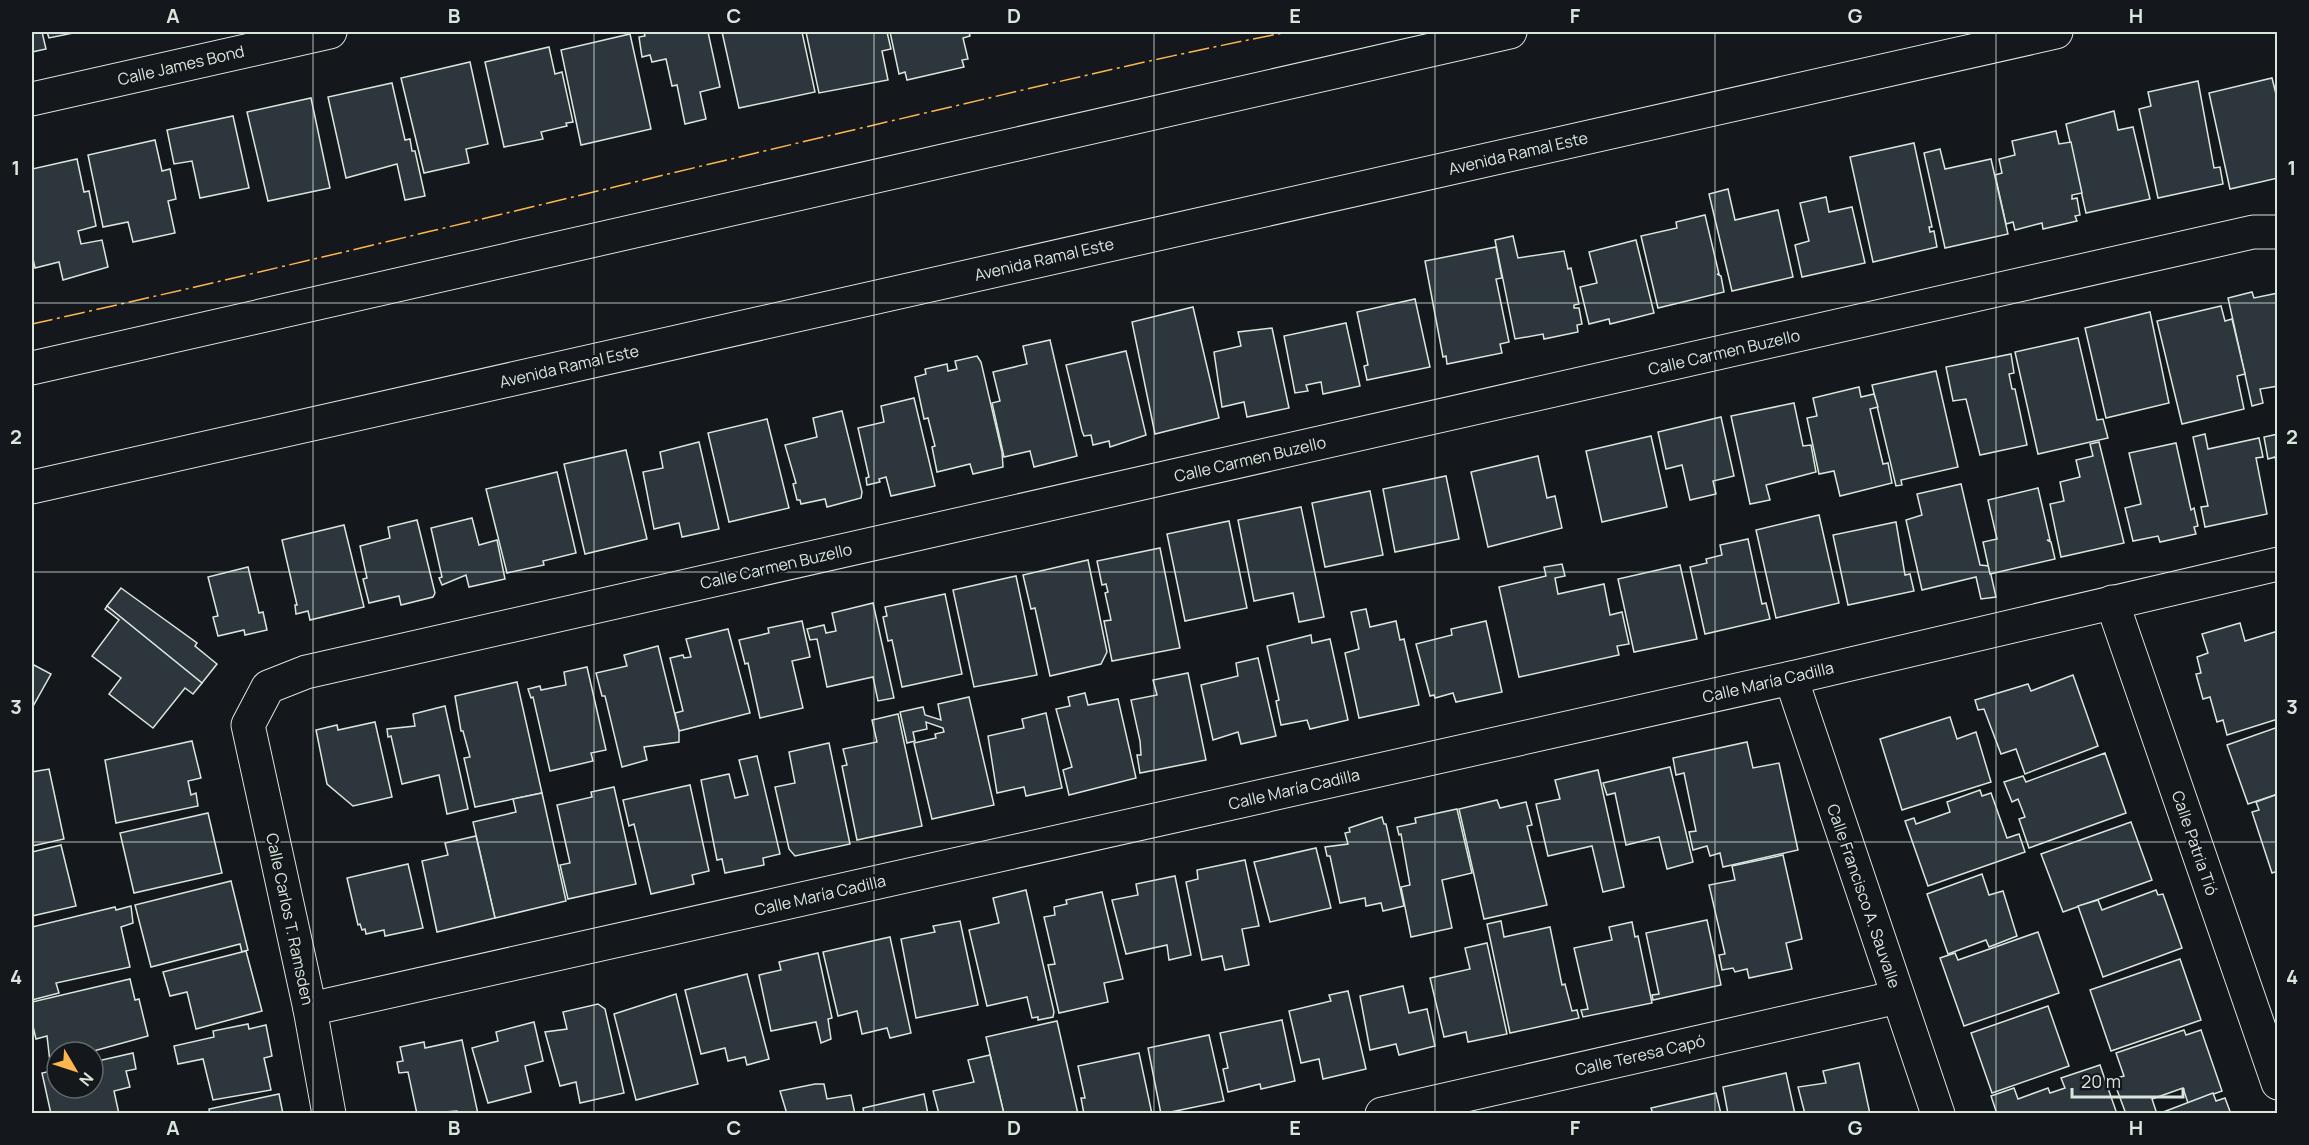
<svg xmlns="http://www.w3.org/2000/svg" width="2309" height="1145" font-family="Manrope,sans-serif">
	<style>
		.building { fill: #2c363c; stroke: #d8e6dc; stroke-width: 1.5 }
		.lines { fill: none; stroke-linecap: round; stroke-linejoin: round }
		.minor-casing { stroke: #d8e6dc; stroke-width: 35 }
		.primary-casing { stroke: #d8e6dc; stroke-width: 35 }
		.minor { stroke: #14181c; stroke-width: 33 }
		.primary { stroke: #14181c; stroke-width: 33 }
		.power { stroke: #ffb74d; stroke-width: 1.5; stroke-dasharray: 21 4.5 3 4.5; stroke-linecap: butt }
		.grid { fill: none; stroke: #d8e6dc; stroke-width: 1.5; stroke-opacity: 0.55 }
		.labels { text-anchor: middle; stroke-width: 4.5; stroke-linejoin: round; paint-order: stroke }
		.street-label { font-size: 16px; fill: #d8e6dc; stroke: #14181c }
		.neatline { fill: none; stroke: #d8e6dc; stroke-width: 2 }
		.grid-label { font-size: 20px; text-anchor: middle; font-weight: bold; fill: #d8e6dc }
	</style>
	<rect width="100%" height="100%" fill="#14181c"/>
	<g class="building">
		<polygon points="32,32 42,32 46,49 32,52"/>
		<polygon points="47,32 78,32 49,38"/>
		<polygon points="644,32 708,32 720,87 700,92 706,119 685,124 677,85 672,86 666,59 652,62 650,55 642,57 639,37 645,36"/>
		<polygon points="722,32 802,32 815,92 739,108"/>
		<polygon points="806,32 887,32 891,49 882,51 888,80 819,93"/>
		<polygon points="890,32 969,32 970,36 963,38 968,59 962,60 964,67 907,80 905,72 899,74"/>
		<polygon points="630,34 651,129 581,145 561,50"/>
		<polygon points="549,47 555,74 562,72 573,122 566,123 567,126 541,132 543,139 504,147 485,62"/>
		<polygon points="470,62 488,144 466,149 469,163 424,173 401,78"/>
		<polygon points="2272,78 2278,102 2278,178 2230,189 2209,93"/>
		<polygon points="2198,81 2214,168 2220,167 2223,184 2158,198 2139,109 2151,106 2148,92"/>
		<polygon points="392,83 405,140 410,139 412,151 415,151 425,196 405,200 397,164 346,178 328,97"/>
		<polygon points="311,98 330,188 268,201 247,112"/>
		<polygon points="2114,111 2118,130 2133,127 2150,199 2086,213 2066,124"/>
		<polygon points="233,116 249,188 200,198 192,161 174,164 167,130"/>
		<polygon points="2056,131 2059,144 2071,142 2082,193 2072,195 2072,199 2077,198 2080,215 2075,216 2077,221 2043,229 2042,223 2015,230 2013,222 2006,224 1995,175 2002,173 1999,159 2015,155 2012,141"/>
		<polygon points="155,140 162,171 170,169 176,199 168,201 175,233 133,242 128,222 103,227 88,155"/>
		<polygon points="1914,143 1932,227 1929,227 1930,232 1934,231 1937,247 1873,262 1850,157"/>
		<polygon points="1940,149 1945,169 1991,159 2008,234 1945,248 1924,153"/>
		<polygon points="77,159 84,192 89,191 96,226 78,231 81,244 102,240 108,267 63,280 59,262 35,268 32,254 32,169"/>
		<polygon points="1728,189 1735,220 1778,210 1793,277 1732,291 1709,194"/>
		<polygon points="1826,197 1829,212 1852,207 1865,263 1802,277 1795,245 1809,241 1800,203"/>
		<polygon points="1705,215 1719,274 1717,274 1721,276 1724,292 1658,308 1641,236 1677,228 1676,222"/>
		<polygon points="1513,236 1518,258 1564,251 1568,269 1571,268 1579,304 1574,305 1574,308 1579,308 1582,324 1577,325 1578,332 1544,339 1543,334 1515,339 1495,240"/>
		<polygon points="1636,240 1654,313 1610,324 1609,319 1589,324 1580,287 1597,283 1589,252"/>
		<polygon points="1496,247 1502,278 1496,279 1509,342 1500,344 1502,353 1447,364 1446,356 1443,357 1425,261"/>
		<polygon points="2252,292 2254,298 2278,293 2278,386 2260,389 2263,403 2252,406 2228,298"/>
		<polygon points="1415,299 1430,367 1367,380 1364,366 1368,365 1357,312"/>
		<polygon points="2221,306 2225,321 2232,319 2245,374 2237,376 2244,409 2182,424 2157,321"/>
		<polygon points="1193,307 1219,418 1155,434 1132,322"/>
		<polygon points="2150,312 2169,403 2106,418 2085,328"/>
		<polygon points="1346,323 1360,386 1323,394 1321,382 1306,385 1308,391 1295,393 1284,336"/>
		<polygon points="1272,328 1289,408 1247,417 1244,402 1222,407 1214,352 1241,346 1238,332"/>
		<polygon points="2078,338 2097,420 2103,419 2108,438 2038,454 2015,352"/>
		<polygon points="1050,340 1077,456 1034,467 1030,451 1004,457 992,403 1000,401 993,372 1027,364 1023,346"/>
		<polygon points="1126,351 1146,435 1110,447 1109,441 1093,445 1091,435 1084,436 1082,431 1066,365"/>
		<polygon points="2011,354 2014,373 2009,374 2012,389 2015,389 2027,445 1980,455 1966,399 1953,401 1946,367"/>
		<polygon points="977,356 981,362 1002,452 1003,467 973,474 970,464 937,472 932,447 935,446 928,418 924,419 915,377 926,374 925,369 947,364 948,371 957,369 955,361"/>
		<polygon points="1936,371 1958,467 1901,480 1902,485 1896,486 1872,385"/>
		<polygon points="1859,387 1861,397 1874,394 1878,407 1870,409 1883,464 1888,463 1892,483 1840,496 1834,471 1819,474 1807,418 1817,416 1813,398"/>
		<polygon points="914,398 935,486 891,496 886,477 879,479 880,482 867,485 866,478 869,477 858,428 884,422 881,406"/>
		<polygon points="1794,403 1803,446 1811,445 1816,472 1766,485 1770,500 1750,504 1731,416"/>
		<polygon points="842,411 862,492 861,498 827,507 825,499 801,504 800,500 797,500 793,484 796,483 785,445 817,437 813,418"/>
		<polygon points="1721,417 1734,476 1713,481 1716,494 1690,500 1682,465 1666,469 1658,432"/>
		<polygon points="767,419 789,508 729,522 708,433"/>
		<polygon points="2205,434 2208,449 2259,438 2263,457 2256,458 2267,514 2205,527 2201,507 2208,506 2193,437"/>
		<polygon points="2278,434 2278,469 2275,457 2268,459 2264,437"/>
		<polygon points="1651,436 1667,507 1602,522 1586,451"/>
		<polygon points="699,442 719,529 682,537 679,523 654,529 643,472 663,468 660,452"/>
		<polygon points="2099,442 2124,543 2061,557 2050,504 2064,501 2060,482 2080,477 2076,460 2093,456 2090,444"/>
		<polygon points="2176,443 2191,510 2194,508 2198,526 2194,527 2196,534 2160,542 2158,536 2133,541 2125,508 2141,504 2129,453"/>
		<polygon points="626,450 647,539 585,554 564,464"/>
		<polygon points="1538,456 1547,498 1555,496 1562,528 1488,547 1471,472"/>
		<polygon points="557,472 576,553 543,561 544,565 507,573 486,489"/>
		<polygon points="1446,476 1459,539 1395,552 1383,489"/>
		<polygon points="1961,484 1980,565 1989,566 1996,597 1981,599 1976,577 1922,590 1906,520 1922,515 1917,494"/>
		<polygon points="2038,488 2050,540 2047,540 2051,542 2055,559 1990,574 1983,542 1997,539 1988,500"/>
		<polygon points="1370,491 1383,555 1325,567 1312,503"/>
		<polygon points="1301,507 1324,617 1299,622 1293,593 1254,601 1238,520"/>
		<polygon points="1819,515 1839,603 1776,618 1756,530"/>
		<polygon points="472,518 479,545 497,540 505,579 469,587 466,575 442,585 439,578 442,577 431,528"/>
		<polygon points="417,520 435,593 433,597 401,605 399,596 369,603 363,579 367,578 360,546 390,538 388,527"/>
		<polygon points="1229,521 1247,608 1185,621 1167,534"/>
		<polygon points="1896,522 1905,575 1910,574 1914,591 1848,605 1833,535"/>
		<polygon points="344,525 364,607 310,620 308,611 296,614 295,605 297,605 282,540"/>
		<polygon points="1748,539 1762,604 1766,603 1770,619 1705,634 1690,567 1707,563 1706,559 1722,555 1720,545"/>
		<polygon points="1160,548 1180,648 1112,661 1104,621 1111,620 1105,593 1108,592 1106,584 1102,585 1097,561"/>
		<polygon points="1088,560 1107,652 1101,664 1050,676 1035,608 1031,609 1023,575"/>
		<polygon points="1562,564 1565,576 1555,578 1558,594 1604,584 1610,615 1622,612 1629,644 1617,646 1619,655 1519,677 1499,587 1546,576 1544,567"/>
		<polygon points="1680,565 1697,639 1634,652 1618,579"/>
		<polygon points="248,567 259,613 263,612 267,630 245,635 244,630 218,636 213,617 218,616 208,577"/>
		<polygon points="1016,576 1037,675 974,687 953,590"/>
		<polygon points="121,588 197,643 195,646 217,664 202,683 107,606"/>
		<polygon points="945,594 962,674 902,687 892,640 888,641 883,617 887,616 885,607"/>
		<polygon points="873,603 894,698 878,701 873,677 827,687 817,639 810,640 807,629 824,625 826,633 836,631 832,613"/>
		<polygon points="107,606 202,683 193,694 185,688 153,728 109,694 121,678 92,656 119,620 105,609"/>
		<polygon points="1366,609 1370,627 1396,621 1400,640 1404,639 1419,705 1359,718 1345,653 1359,649 1351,612"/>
		<polygon points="802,621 810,657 792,661 803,708 760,718 748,663 745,664 739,640 769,633 768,628"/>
		<polygon points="1486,621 1502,692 1456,702 1453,693 1435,698 1434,695 1430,696 1416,644 1452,635 1451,629"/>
		<polygon points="2240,623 2245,641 2278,631 2278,719 2227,735 2223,720 2217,722 2210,697 2203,699 2196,674 2201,673 2197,657 2208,653 2202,634"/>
		<polygon points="728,629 750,713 679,731 675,713 683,711 670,658 683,655 684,658 691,657 686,639"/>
		<polygon points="1311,635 1312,643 1330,639 1348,720 1310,729 1307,720 1281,725 1276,701 1279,700 1267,646"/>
		<polygon points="658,646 679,731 679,742 644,747 647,760 622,767 605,696 602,696 596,673 627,666 624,655"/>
		<polygon points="1258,658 1276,736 1241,744 1238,732 1213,740 1201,685 1238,676 1236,663"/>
		<polygon points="32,664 51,674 32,708"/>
		<polygon points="587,667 606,750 591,753 593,761 550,771 533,697 531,698 528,689 540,686 541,690 566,685 564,672"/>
		<polygon points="1188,673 1206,760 1140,773 1137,755 1141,755 1140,741 1131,700 1157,695 1153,680"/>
		<polygon points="2073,675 2098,746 2025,774 2016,749 2001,754 1984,709 1978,710 1975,700 2028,684 2031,691"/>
		<polygon points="517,682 542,793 475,807 464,758 470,757 463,731 461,731 455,696"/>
		<polygon points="1085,693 1088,705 1118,699 1136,778 1069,795 1063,770 1072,767 1056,709 1070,706 1068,697"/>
		<polygon points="969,697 994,805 932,819 914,743 936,738 935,734 944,732 943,728 926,722 927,729 913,732 915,741 907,743 900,712 923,707 925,715 941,720 938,704"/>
		<polygon points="445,706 468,809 447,814 439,775 402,784 391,736 388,737 387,729 415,726 413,714"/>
		<polygon points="1046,713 1062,788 1026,796 1024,787 997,793 988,736 1024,728 1022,719"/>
		<polygon points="898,714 922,826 857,840 842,766 847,765 843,749 877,742 872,720"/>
		<polygon points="1950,717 1957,739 1976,732 1991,782 1902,810 1880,739"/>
		<polygon points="375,722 392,797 353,806 327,784 316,730 337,725 338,730"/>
		<polygon points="2278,727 2278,794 2248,804 2227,745"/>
		<polygon points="192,741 201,778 188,781 191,795 196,793 198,806 116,823 105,760"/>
		<polygon points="1747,742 1753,768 1779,763 1798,850 1723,867 1720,853 1710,856 1707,846 1693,850 1689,832 1696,831 1684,773 1676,775 1673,758"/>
		<polygon points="829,743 850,844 795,856 789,849 775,787 795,783 789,752"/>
		<polygon points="2105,753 2126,813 2029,848 2019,819 2025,817 2018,799 2012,802 2004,782 2023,776 2026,782"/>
		<polygon points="757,756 780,854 763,858 764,865 725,873 722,859 717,860 701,780 729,774 735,798 748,795 739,760"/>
		<polygon points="1670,767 1693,862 1667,869 1659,837 1626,845 1615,793 1607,795 1603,783"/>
		<polygon points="49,769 64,839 32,846 32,772"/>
		<polygon points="1598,770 1624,887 1603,892 1592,846 1548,856 1536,804 1560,799 1555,780"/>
		<polygon points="690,785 709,871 692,875 694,884 651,894 634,824 629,826 623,800"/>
		<polygon points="614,787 636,884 568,899 560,865 570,863 557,805 592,797 591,792"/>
		<polygon points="1980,790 1982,796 1991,793 2007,838 2019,834 2025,852 1928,886 1905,821 1914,818 1916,824 1950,812 1947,802"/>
		<polygon points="542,793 566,901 495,918 473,822 516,812 513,799"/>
		<polygon points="2278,794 2278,871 2272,873 2252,812 2259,810 2256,802"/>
		<polygon points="1497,800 1500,808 1526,802 1532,825 1527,826 1547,905 1484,919 1459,809"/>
		<polygon points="1457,809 1472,873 1442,880 1452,928 1411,937 1401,887 1410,885 1401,834 1399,835 1397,827 1416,823 1415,818"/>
		<polygon points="208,813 222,873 134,893 120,833"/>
		<polygon points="1382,817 1384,824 1386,824 1404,906 1383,911 1381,903 1366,906 1365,898 1340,903 1330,856 1327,856 1325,847 1348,844 1345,833 1350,832 1349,828"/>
		<polygon points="2131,822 2152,880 2063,912 2041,854"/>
		<polygon points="476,836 495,918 437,932 422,861 448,855 445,843"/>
		<polygon points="61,845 76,906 32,916 32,852"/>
		<polygon points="1316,848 1331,908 1270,922 1254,862"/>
		<polygon points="1783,855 1802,939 1786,943 1792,969 1749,978 1747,969 1735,972 1733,968 1722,970 1719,955 1725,954 1709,885 1735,880 1732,866"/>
		<polygon points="1245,860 1259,926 1242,929 1249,965 1225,970 1222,956 1202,960 1186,882 1198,879 1197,870"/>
		<polygon points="408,864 423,928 385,936 384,930 366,934 365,929 362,930 360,924 358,925 347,878"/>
		<polygon points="1982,874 1989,895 2003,891 2017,936 1989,947 1986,940 1948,954 1927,894"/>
		<polygon points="1175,876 1191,955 1169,960 1167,945 1126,954 1112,900 1138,895 1136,884"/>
		<polygon points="231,881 248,950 242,952 240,944 151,967 135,905"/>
		<polygon points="1026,890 1054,1012 1053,1017 1038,1020 1038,1017 1032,1018 1027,997 987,1006 969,930 999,923 993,898"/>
		<polygon points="2156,890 2158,895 2163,894 2182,948 2103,977 2078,906 2098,900 2102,910"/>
		<polygon points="1102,892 1123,979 1104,983 1108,1002 1059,1013 1048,965 1055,964 1044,917 1055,915 1054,907 1067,904 1066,900"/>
		<polygon points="131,906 133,923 121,927 130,967 56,983 59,993 32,1000 32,927 115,907 116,910"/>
		<polygon points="1707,920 1721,985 1653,1000 1652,995 1659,994 1646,933"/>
		<polygon points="960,921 978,1005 916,1018 901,939 935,932 933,926"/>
		<polygon points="1501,921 1504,937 1550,927 1562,985 1565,984 1572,1011 1577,1010 1579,1018 1510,1033 1487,924"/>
		<polygon points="1632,922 1635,937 1638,936 1652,1003 1583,1017 1581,1010 1588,1009 1574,948 1612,940 1609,927"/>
		<polygon points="2038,932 2059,993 1964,1026 1940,958 1955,953 1958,960"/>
		<polygon points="890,937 911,1033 890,1038 887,1028 862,1034 857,1011 838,1016 823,952"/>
		<polygon points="1487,943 1507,1034 1468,1042 1466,1032 1444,1037 1430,978 1470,969 1465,948"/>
		<polygon points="246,951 262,1011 196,1029 187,992 170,996 163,972"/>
		<polygon points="818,953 832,1018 828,1019 831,1039 821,1043 816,1022 771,1031 759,975 781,970 779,962"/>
		<polygon points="2180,959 2201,1020 2111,1051 2090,990"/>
		<polygon points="747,974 769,1059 747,1065 745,1057 728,1061 725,1048 701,1054 685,990"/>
		<polygon points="130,979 135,1000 139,999 148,1036 90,1052 57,1052 57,1060 50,1062 47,1036 36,1039 32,1022 32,1002"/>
		<polygon points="1403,986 1409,1013 1427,1009 1435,1046 1399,1055 1396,1044 1370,1050 1360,996"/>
		<polygon points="1348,991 1366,1069 1323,1079 1319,1059 1301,1063 1289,1011 1331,1001 1329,995"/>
		<polygon points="676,994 698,1084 636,1100 614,1014"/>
		<polygon points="598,1004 605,1009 624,1093 580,1103 576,1082 560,1086 545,1032 567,1029 563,1012"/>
		<polygon points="2048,1006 2069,1066 1992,1093 1971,1033"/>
		<polygon points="1282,1020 1295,1081 1261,1089 1260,1084 1228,1092 1223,1069 1228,1068 1220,1033"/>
		<polygon points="1057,1021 1078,1114 1004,1114 986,1037"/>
		<polygon points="534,1022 543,1061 525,1066 531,1092 488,1103 472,1048 498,1041 496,1032"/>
		<polygon points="248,1024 249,1029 266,1025 272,1056 264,1058 271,1090 213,1100 203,1059 178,1064 174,1046 214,1037 213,1031"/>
		<polygon points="2184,1030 2186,1035 2201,1030 2222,1091 2188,1103 2183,1088 2152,1099 2157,1114 2126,1114 2113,1079 2124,1076 2116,1053"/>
		<polygon points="1209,1035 1224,1101 1161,1114 1148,1048"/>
		<polygon points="462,1040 478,1114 458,1114 457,1111 417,1114 408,1072 399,1073 397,1062 403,1061 400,1047 424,1042 425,1048"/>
		<polygon points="133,1053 136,1069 126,1071 130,1087 114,1091 119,1114 51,1114 42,1073 57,1070 57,1088 93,1088 93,1062"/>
		<polygon points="1139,1053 1152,1114 1084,1114 1081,1098 1085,1098 1078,1066"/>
		<polygon points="990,1055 1004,1114 939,1114 933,1091 974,1082 968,1060"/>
		<polygon points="1859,1063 1870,1114 1805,1114 1798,1087 1826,1083 1823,1071"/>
		<polygon points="2100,1065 2117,1114 1997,1114 1991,1096 2014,1088 2018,1099 2048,1088 2050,1093 2065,1088 2061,1078"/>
		<polygon points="1786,1073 1795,1114 1728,1114 1723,1087"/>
		<polygon points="815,1084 824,1084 827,1099 851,1095 855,1114 787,1114 780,1091"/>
		<polygon points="1716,1093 1721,1114 1653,1114 1651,1108"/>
		<polygon points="2213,1093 2216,1101 2225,1098 2231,1114 2158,1114"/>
		<polygon points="279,1094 283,1114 210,1114 209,1109"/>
		<polygon points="924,1094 928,1114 864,1114 863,1108"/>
	</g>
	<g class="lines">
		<defs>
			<g id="minor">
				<polyline points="32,99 330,32"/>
				<polyline points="2112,602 2278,1083"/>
				<polyline points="1791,678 1938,1114"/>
				<polyline points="310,1009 1791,678 2278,564"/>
				<polyline points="329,1114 310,1009 248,725 268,687 306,672 2253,232 2278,232"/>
				<polyline points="1382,1114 1898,997"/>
			</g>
			<g id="primary">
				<polyline points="32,368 1510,32"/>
				<polyline points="32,487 2056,32"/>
			</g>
		</defs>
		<use href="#minor" class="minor-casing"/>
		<use href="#primary" class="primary-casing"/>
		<use href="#minor" class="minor"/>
		<use href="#primary" class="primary"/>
		<path class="power" d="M 32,324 C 329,258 625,183 921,114 C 1044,85 1165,56 1288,32"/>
	</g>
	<path class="grid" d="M 313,32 L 313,1114M 594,32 L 594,1114M 874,32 L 874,1114M 1154,32 L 1154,1114M 1435,32 L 1435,1114M 1715,32 L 1715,1114M 1996,32 L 1996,1114M 32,303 L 2278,303M 32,572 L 2278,572M 32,842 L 2278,842"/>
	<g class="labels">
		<g class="street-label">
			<text transform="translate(181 65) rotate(-13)" y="6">Calle James Bond</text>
			<text transform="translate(1518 153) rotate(-13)" y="6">Avenida Ramal Este</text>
			<text transform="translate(1044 259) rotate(-13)" y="6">Avenida Ramal Este</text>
			<text transform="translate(1724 352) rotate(-13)" y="6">Calle Carmen Buzello</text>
			<text transform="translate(569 366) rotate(-13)" y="6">Avenida Ramal Este</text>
			<text transform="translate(1250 459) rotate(-13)" y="6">Calle Carmen Buzello</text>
			<text transform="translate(776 566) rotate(-13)" y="6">Calle Carmen Buzello</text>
			<text transform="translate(1768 682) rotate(-13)" y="6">Calle María Cadilla</text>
			<text transform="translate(1294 789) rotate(-13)" y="6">Calle María Cadilla</text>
			<text transform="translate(2195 843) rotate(71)" y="6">Calle Patria Tió</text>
			<text transform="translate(820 895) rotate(-13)" y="6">Calle María Cadilla</text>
			<text transform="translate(1864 896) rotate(71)" y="6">Calle Francisco A. Sauvalle</text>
			<text transform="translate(290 919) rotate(78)" y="6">Calle Carlos T. Ramsden</text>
			<text transform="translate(1640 1055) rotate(-13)" y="6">Calle Teresa Capó</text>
		</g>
	</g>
	<rect width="2309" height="1145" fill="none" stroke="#14181c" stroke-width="66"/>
	<g transform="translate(75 1070) rotate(129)"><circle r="28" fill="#14181c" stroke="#626a69" stroke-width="1.5"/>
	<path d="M0-4.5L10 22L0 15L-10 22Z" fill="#ffb74d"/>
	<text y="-9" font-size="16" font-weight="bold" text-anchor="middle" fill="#d8e6dc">N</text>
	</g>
	<path d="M2072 1088v9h111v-9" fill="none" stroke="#d8e6dc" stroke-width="3"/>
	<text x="2081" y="1088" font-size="18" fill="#d8e6dc" stroke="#14181c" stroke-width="4.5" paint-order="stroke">20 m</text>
	<rect x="33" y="33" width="2243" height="1079" class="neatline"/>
	<g class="grid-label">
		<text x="173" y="23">A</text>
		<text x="454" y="23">B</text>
		<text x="734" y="23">C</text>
		<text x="1014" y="23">D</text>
		<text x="1295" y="23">E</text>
		<text x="1575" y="23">F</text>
		<text x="1855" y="23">G</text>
		<text x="2136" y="23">H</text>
		<text x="16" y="175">1</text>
		<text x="2292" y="175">1</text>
		<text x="16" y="444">2</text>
		<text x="2292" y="444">2</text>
		<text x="16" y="714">3</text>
		<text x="2292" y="714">3</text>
		<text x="16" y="984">4</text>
		<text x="2292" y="984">4</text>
		<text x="173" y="1135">A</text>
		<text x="454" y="1135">B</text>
		<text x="734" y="1135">C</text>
		<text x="1014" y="1135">D</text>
		<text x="1295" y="1135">E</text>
		<text x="1575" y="1135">F</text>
		<text x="1855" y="1135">G</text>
		<text x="2136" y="1135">H</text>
	</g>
</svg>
